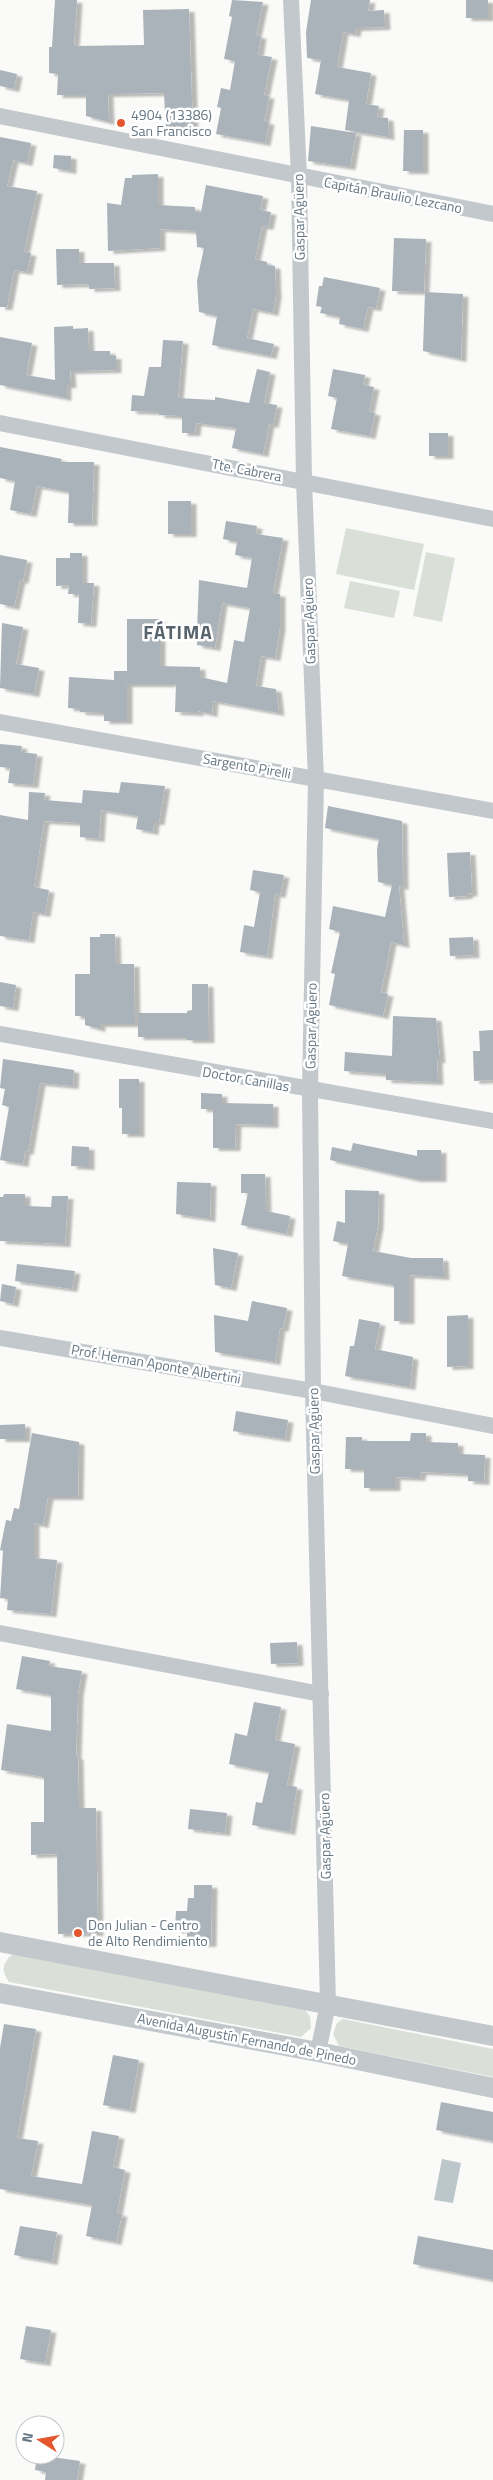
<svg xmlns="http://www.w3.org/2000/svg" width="493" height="2480" font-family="'Titillium Web',sans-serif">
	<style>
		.green { fill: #dadfd7 }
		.water { fill: #bbc7cb }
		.building { fill: #aab3b9; filter: url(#shadow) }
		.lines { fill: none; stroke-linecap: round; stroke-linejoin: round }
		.minor { stroke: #c3c8cc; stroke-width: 16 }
		.tertiary { stroke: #c3c8cc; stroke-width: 20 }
		.poi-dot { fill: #e4572e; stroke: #fff; stroke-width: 2 }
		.labels { text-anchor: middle; stroke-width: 5; stroke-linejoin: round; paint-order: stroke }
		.poi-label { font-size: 14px; fill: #657683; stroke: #fff; text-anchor: start }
		.street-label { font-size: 14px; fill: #657683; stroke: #fff }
		.district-label { font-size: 19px; font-weight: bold; letter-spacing: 1px; fill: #57646e; stroke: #fff }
	</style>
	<defs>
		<filter id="shadow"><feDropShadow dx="5.5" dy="3" stdDeviation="1" flood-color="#0004"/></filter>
	</defs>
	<rect width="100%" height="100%" fill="#fafaf8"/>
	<g class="green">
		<polygon points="346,528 424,544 414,590 336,574"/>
		<polygon points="426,552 455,558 442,622 413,616"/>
		<polygon points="350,581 400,591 394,618 344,608"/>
		<path d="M 13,1954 L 305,2010 L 310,2016 L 311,2028 L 301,2037 L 296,2036 L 9,1982 C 1,1970 2,1963 13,1954 Z"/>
		<polygon points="343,2019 493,2049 493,2077 339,2046 333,2034 337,2023"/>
	</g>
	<polygon class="water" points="442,2159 461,2163 453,2203 434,2200"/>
	<g class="building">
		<polygon points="55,0 77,0 74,46 144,45 143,10 189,9 193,132 166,133 164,93 108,94 109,122 86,116 86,95 57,95 58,74 49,73 49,47 52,47"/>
		<polygon points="232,0 263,2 256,35 261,36 258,55 272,57 264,95 269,96 264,121 269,122 265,143 216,134 221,108 217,107 221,88 230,90 235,61 224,59 232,17 229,16"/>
		<polygon points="311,0 370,0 368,11 384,10 385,27 356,28 355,34 343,32 337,67 371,73 366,104 379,106 377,117 388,118 389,137 345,130 349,100 315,94 321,60 307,58 306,32"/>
		<rect x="466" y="0" width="22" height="18"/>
		<polygon points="0,70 17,74 14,89 0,86"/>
		<polygon points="311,126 356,133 350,167 308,161"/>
		<polygon points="404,130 423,130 423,171 403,171"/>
		<polygon points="0,137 31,143 27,163 13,160 7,186 37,191 24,252 31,253 27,272 14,270 7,307 0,307"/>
		<polygon points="54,155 71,156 71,171 53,168"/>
		<polygon points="158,174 158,205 195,207 195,212 201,212 206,185 263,196 260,210 271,212 268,227 262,226 255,259 267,262 267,265 275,266 276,295 273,313 253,309 247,338 274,344 271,356 212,345 217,316 199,312 197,281 204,248 197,247 196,231 160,229 160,248 108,251 107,203 121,205 125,178 132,178 132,175"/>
		<polygon points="394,238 426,239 424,292 392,291"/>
		<polygon points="56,249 79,249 79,263 114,263 115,288 89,289 89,284 57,285"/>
		<polygon points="324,277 380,288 376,308 368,307 363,329 339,324 340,317 320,313 322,307 316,306 319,286 322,286"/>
		<polygon points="425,292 463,294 461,359 423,351"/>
		<polygon points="73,326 73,329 88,328 89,351 110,351 110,356 116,356 116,370 70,371 71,385 66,385 66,398 0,385 0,337 32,343 26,375 55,380 54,327"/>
		<polygon points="163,340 183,341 178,398 215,400 215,397 249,403 257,369 270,372 264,403 277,405 273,425 269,424 263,454 232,448 236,428 196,423 195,433 182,433 182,416 159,415 159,412 131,411 132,395 144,396 149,367 161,367"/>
		<polygon points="333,369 365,375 363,385 374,387 369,411 375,413 370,436 331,429 337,398 328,396"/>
		<rect x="429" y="433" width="19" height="23"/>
		<polygon points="0,447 62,459 61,462 94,462 92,523 68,523 69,492 37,486 31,514 10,510 15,481 0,478"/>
		<rect x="168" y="501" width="23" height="33"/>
		<polygon points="226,521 257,526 256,534 283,538 273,593 280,594 280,627 275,658 261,656 256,686 276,689 279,713 213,701 212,714 198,711 198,713 175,712 176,684 127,684 127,721 104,721 104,713 80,712 80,709 68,708 69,677 114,680 114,671 127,671 127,619 160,619 160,666 200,667 200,677 227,683 234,640 244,642 250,608 222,603 215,648 197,645 197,631 199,580 247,588 252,558 235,555 237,542 223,539"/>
		<polygon points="70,553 82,553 82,583 94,583 91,624 78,623 79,594 68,594 69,585 56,586 56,558 70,558"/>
		<polygon points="0,555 27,560 23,581 20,580 14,607 0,604"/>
		<polygon points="2,623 23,627 16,664 39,668 34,694 0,688"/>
		<polygon points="0,744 22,746 21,752 37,754 33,785 8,783 10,768 0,767"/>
		<polygon points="121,782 165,786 159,822 154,822 153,832 136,829 138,816 101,810 99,839 80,837 80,823 44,821 34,887 49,890 45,914 33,912 29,940 0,936 0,815 28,820 29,792 45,793 44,800 82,803 83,790 119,793"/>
		<polygon points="328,806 402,821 403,887 399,886 404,945 391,942 381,992 388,994 383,1016 329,1005 335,974 331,973 340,932 329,929 333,906 385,917 392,885 378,882 377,849 379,839 325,828"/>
		<polygon points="470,852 472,893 467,894 467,896 449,897 447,853"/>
		<polygon points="253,870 284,875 280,895 275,894 267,956 240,952 244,925 254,927 260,892 250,890"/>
		<polygon points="100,934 115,934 116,964 134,964 135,1024 100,1024 100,1029 85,1025 85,1016 75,1016 75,974 90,974 90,937 100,937"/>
		<polygon points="473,937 474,955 450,956 449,938"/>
		<polygon points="0,982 16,985 13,1008 0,1006"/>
		<polygon points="192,984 208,984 209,1040 187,1040 187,1037 138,1037 138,1013 187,1013 187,1011 192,1010"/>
		<polygon points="393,1016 436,1018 440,1060 437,1060 438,1082 386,1080 386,1074 344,1071 345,1052 392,1056"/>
		<polygon points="493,1030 493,1080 474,1081 473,1051 480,1051 479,1031"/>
		<polygon points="3,1059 74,1070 73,1086 40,1083 28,1152 25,1151 23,1164 0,1160 9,1107 2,1105 5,1089 0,1088"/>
		<polygon points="119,1079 139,1079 139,1134 122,1134 122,1108 119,1108"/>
		<polygon points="201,1093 222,1094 222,1103 273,1104 273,1125 236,1124 235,1148 213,1148 213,1109 201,1109"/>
		<polygon points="353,1143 417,1156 417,1150 441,1150 441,1179 415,1179 330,1160 332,1147 351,1151"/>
		<polygon points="72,1146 89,1147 89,1167 71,1166"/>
		<polygon points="241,1174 265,1174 266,1211 290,1216 287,1234 241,1225 248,1193 241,1193"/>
		<polygon points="177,1182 211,1183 210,1219 176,1214"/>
		<polygon points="345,1190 379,1191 378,1226 373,1251 411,1258 443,1258 444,1277 409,1275 409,1321 394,1321 394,1285 342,1276 348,1244 333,1241 337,1221 345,1223"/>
		<polygon points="4,1194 25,1194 25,1206 51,1207 52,1196 68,1196 65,1244 0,1241 0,1197 3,1197"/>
		<polygon points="213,1248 238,1253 231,1288 215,1285"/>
		<polygon points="17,1264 75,1271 72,1289 15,1281"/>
		<polygon points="2,1284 16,1287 13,1304 0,1301"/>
		<polygon points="252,1301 287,1308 283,1329 280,1328 275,1362 215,1352 214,1315 248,1321"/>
		<polygon points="468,1315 468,1366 447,1367 447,1316"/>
		<polygon points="359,1319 380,1323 375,1349 413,1357 410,1387 345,1376 350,1346 354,1346"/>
		<polygon points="236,1411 288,1420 285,1439 233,1431"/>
		<polygon points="25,1424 25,1439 0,1439 0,1425"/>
		<polygon points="32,1433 79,1442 78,1497 48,1497 43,1525 34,1523 34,1558 57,1560 51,1614 7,1610 8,1599 0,1598 3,1551 0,1550 6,1520 11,1521 14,1508 19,1509"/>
		<polygon points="411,1433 426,1433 426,1442 458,1443 458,1454 485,1455 484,1482 468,1481 468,1474 421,1472 420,1478 395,1477 395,1488 364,1488 364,1469 345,1469 346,1437 362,1437 362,1441 410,1441"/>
		<polygon points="297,1642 298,1663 271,1664 270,1643"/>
		<polygon points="22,1656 50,1661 49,1666 82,1671 78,1694 76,1756 78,1757 79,1808 96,1808 98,1933 58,1934 57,1854 31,1855 31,1822 44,1822 44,1777 1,1770 7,1724 51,1731 51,1695 16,1689"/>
		<polygon points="254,1702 281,1707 275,1740 295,1744 287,1785 297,1787 290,1832 252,1825 256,1802 262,1803 269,1772 229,1764 235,1733 247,1736"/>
		<polygon points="190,1809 227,1813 225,1833 188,1829"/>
		<polygon points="194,1885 212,1885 211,1944 187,1943 187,1930 175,1930 176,1911 187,1911 188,1898 194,1898"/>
		<polygon points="4,2024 36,2029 17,2138 38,2141 31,2176 82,2184 92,2131 119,2136 113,2167 125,2170 117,2213 122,2214 116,2242 86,2236 92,2205 0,2189 0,2048"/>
		<polygon points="113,2055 139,2060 130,2110 103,2105"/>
		<polygon points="441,2102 493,2112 493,2141 436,2130"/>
		<polygon points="20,2226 57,2232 52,2262 14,2255"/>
		<polygon points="418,2236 493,2250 493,2280 413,2264"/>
		<polygon points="26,2326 51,2330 45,2363 20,2359"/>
		<polygon points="37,2455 80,2461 77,2480 45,2480 46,2472 35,2470"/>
	</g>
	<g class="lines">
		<g class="minor">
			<polyline points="291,0 299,177 304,481 316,779 310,1090 313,1391 328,2004 318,2052"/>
			<polyline points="0,116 493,214"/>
			<polyline points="0,423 493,519"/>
			<polyline points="0,722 493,811"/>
			<polyline points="0,1034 493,1121"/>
			<polyline points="0,1338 313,1391 493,1426"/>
			<polyline points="0,1633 321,1694"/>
		</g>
		<g class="tertiary">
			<polyline points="0,1942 493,2036"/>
			<polyline points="0,1993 318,2052 493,2088"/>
		</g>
	</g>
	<g class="poi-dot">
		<circle cx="121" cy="123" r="5"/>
		<circle cx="78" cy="1933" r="5"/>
	</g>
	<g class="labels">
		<g class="poi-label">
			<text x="131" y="120">4904 (13386)<tspan x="131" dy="16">San Francisco</tspan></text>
			<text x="88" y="1930">Don Julian - Centro<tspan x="88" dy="16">de Alto Rendimiento</tspan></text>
		</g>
		<g class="street-label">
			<text transform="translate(393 195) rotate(11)" y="5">Capitán Braulio Lezcano</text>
			<text transform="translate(299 217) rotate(-91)" y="5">Gaspar Agüero</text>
			<text transform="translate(247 470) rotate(11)" y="5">Tte. Cabrera</text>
			<text transform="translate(309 621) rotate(-92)" y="5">Gaspar Agüero</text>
			<text transform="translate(247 766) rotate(10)" y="5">Sargento Pirelli</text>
			<text transform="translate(311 1026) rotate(-89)" y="5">Gaspar Agüero</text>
			<text transform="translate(246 1079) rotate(10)" y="5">Doctor Canillas</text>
			<text transform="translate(156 1364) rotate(10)" y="5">Prof. Hernan Aponte Albertini</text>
			<text transform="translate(314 1431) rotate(-91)" y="5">Gaspar Agüero</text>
			<text transform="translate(325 1836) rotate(-91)" y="5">Gaspar Agüero</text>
			<text transform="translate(247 2039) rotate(11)" y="5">Avenida Augustín Fernando de Pinedo</text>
		</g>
		<g class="district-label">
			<text x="178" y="639">FÁTIMA</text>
		</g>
	</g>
	<g transform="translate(40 2440) rotate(281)"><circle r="24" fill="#ffffff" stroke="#c1c8cd"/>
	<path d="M0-4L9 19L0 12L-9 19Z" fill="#e4572e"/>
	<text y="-8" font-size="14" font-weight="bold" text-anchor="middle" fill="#657683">N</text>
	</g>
</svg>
